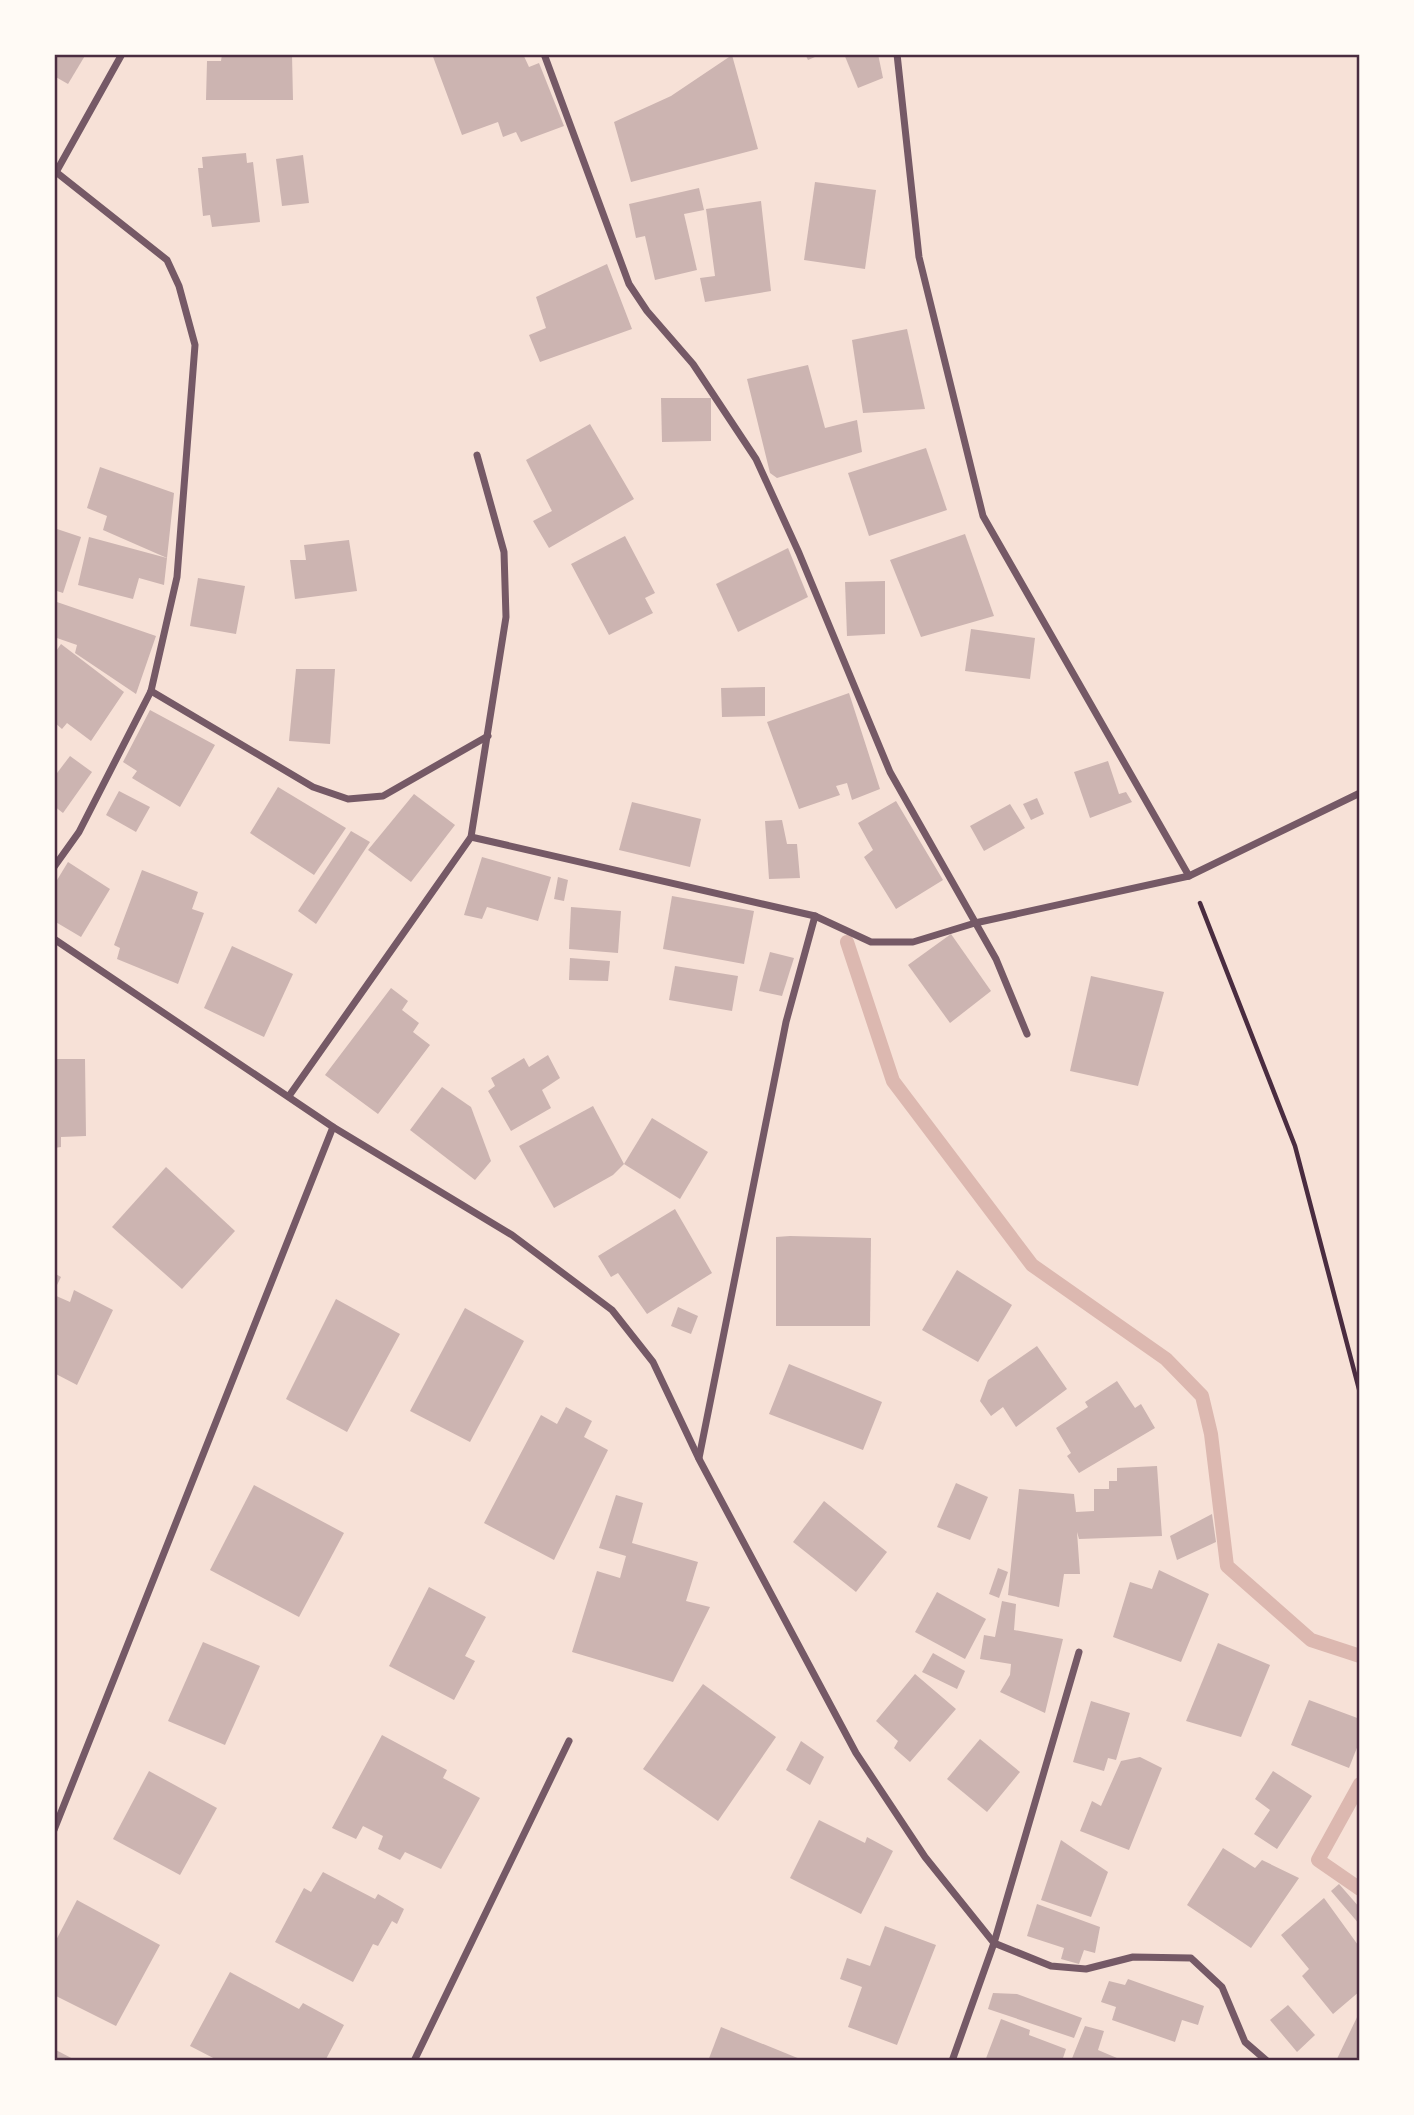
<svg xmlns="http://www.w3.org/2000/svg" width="1414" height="2115" font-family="Helvetica,sans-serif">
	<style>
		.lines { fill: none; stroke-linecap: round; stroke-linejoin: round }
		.stream { stroke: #dcb8b0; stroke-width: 14 }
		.building { fill: #ccb4b1 }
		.path { stroke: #4a2c40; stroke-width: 4.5 }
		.minor { stroke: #755966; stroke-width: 7 }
		.neatline { fill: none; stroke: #4a2c40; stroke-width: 2.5 }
	</style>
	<rect width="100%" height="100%" fill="#f7e1d7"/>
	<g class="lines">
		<g class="stream">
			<polyline points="847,942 893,1081 1032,1265 1166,1359 1202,1396 1211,1434 1227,1566 1311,1640 1360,1656"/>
			<polyline points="1360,1784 1318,1860 1360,1889"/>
		</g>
	</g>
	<g class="building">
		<polygon points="54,54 86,54 68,84 54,76"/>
		<polygon points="222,54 292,54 293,100 206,100 207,61 221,61"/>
		<polygon points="432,54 523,54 529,67 539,63 564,126 521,142 516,132 503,137 498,122 462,135"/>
		<polygon points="805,54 822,54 808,60"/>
		<polygon points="844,54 878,54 883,78 858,88"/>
		<polygon points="732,55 758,149 631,182 614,122 671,96"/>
		<polygon points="246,153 247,163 253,162 260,222 212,227 210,215 203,216 198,168 203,168 202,157"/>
		<polygon points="303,155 309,203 282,206 276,159"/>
		<polygon points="815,182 876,190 865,269 804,260"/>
		<polygon points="699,188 704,210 684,214 697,270 655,280 645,236 636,238 629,204"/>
		<polygon points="761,201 771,291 705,302 700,278 715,276 706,209"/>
		<polygon points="607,264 632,329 540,362 529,335 546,328 536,297"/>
		<polygon points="907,329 925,409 863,413 852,340"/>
		<polygon points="808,365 825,428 857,420 862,452 777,478 770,473 747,379"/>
		<polygon points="661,398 711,398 711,441 662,442"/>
		<polygon points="590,424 634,499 549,548 533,521 552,511 526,460"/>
		<polygon points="926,448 947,510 869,536 848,473"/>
		<polygon points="100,467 174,493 167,558 103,530 107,516 87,508"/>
		<polygon points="54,528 81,537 63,593 54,590"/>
		<polygon points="965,534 994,616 921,637 890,560"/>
		<polygon points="625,536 655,593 645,598 653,613 609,635 571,564"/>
		<polygon points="89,537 167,558 164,585 139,578 133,599 78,585"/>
		<polygon points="349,540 357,591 295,599 290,560 306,560 304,545"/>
		<polygon points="788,548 808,597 738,632 716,584"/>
		<polygon points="198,578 245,586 236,634 190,626"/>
		<polygon points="885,581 885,634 847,636 845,582"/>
		<polygon points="54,601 156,636 136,694 75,653 77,645 54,637"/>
		<polygon points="971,629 1035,638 1030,679 965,671"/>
		<polygon points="61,644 124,692 91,741 67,723 62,729 54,722 54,654"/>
		<polygon points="296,669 335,669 330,744 289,741"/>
		<polygon points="765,687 765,716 722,717 721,688"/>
		<polygon points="849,693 880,789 852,800 847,783 836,786 840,795 799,809 767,722"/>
		<polygon points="150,710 215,745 180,807 132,778 137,771 123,762"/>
		<polygon points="70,756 92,772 63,813 54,806 54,777"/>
		<polygon points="1108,761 1119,794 1126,792 1132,802 1090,818 1074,772"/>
		<polygon points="278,787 346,828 314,875 250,833"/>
		<polygon points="119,791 150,807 136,832 106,815"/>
		<polygon points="414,794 455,825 411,882 368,850"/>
		<polygon points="1037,798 1044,814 1031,820 1023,804"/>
		<polygon points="896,801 943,880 896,909 864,857 873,850 858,823"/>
		<polygon points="632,802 701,819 690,867 619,850"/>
		<polygon points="1010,804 1025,828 984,851 970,826"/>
		<polygon points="782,820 787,844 797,844 800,878 769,879 765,821"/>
		<polygon points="351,831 370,842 316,924 298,911"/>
		<polygon points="482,857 551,877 538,921 487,907 482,919 464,915"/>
		<polygon points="68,862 110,889 81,937 54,921 54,885"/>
		<polygon points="142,870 198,892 192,909 204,913 178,984 117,959 120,948 114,945"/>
		<polygon points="558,877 568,880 564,901 554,899"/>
		<polygon points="672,896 754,911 744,964 663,949"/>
		<polygon points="571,907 621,911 618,953 569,949"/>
		<polygon points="951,934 991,991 950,1023 908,965"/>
		<polygon points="232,946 293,974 264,1037 204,1008"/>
		<polygon points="770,952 794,958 782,996 759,991"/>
		<polygon points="570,958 610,961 608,981 569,980"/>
		<polygon points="675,966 738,976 732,1011 669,1000"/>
		<polygon points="1091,976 1164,992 1138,1086 1070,1071"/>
		<polygon points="391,988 408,1001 402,1010 419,1023 413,1032 430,1045 378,1114 325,1075"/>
		<polygon points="548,1055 560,1078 542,1090 551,1108 511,1131 488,1091 495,1086 491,1078 524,1058 529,1067"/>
		<polygon points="54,1059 85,1059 86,1136 61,1137 61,1147 54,1148"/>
		<polygon points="442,1087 471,1107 491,1161 475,1180 410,1130"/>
		<polygon points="593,1106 624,1164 613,1175 554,1208 519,1146"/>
		<polygon points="652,1118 708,1152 680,1199 624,1164"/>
		<polygon points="166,1167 235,1231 182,1289 112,1227"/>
		<polygon points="675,1209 712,1273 647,1314 618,1273 611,1277 598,1256"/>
		<polygon points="790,1236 871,1238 870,1326 776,1326 776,1237"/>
		<polygon points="957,1270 1012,1305 978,1362 922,1330"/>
		<polygon points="54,1273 61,1277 54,1291"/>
		<polygon points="74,1290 113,1310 77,1385 54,1373 54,1295 70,1302"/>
		<polygon points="336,1299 400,1334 347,1432 286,1399"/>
		<polygon points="678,1307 698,1316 691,1334 671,1326"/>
		<polygon points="465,1308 524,1341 470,1442 410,1411"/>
		<polygon points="1037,1346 1067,1389 1016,1427 1003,1407 991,1416 980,1401 988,1380"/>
		<polygon points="789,1364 882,1402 863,1450 769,1414"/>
		<polygon points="1117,1381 1135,1408 1141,1404 1155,1428 1079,1473 1067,1456 1071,1453 1056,1428 1088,1407 1085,1402"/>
		<polygon points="566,1407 592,1421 584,1437 608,1450 554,1560 484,1523 541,1415 557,1424"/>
		<polygon points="1157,1466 1162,1536 1079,1539 1077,1532 1080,1574 1064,1574 1059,1607 1008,1595 1019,1489 1074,1494 1076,1512 1094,1511 1094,1489 1109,1489 1109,1481 1117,1481 1117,1468"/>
		<polygon points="956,1483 988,1497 970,1540 937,1527"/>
		<polygon points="254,1485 344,1533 299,1617 210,1570"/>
		<polygon points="616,1495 643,1503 632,1543 698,1562 686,1601 710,1607 673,1682 572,1652 597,1571 620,1578 626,1556 599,1548"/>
		<polygon points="824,1501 887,1552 856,1592 793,1542"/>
		<polygon points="1212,1514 1216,1542 1177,1560 1170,1536"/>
		<polygon points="998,1568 1008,1572 999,1598 989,1594"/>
		<polygon points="1159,1570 1209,1594 1181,1662 1113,1637 1130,1582 1152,1589"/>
		<polygon points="429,1587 486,1617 465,1656 475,1661 454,1700 389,1666"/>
		<polygon points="937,1592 986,1619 965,1659 915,1632"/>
		<polygon points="1002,1601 1016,1604 1014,1630 1063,1639 1045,1713 1000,1692 1010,1675 1011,1664 980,1659 984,1635 995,1637"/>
		<polygon points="203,1642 260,1666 225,1745 168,1721"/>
		<polygon points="1218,1643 1270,1665 1241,1737 1186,1721"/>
		<polygon points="933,1653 965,1671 957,1689 922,1672"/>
		<polygon points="915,1674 956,1709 910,1762 894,1748 898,1741 876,1721"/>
		<polygon points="703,1684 776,1737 718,1821 643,1769"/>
		<polygon points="1309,1700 1360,1719 1360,1740 1349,1768 1291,1745"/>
		<polygon points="1091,1701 1130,1713 1116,1760 1108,1758 1104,1771 1073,1762"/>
		<polygon points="382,1735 447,1770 443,1778 480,1798 441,1869 405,1852 400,1860 378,1849 383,1836 363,1826 356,1839 332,1828"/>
		<polygon points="980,1739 1020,1772 987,1812 947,1779"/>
		<polygon points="801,1741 824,1757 810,1785 786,1770"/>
		<polygon points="1140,1757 1162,1768 1129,1850 1080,1831 1092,1801 1101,1806 1121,1761"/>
		<polygon points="149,1771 217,1808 180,1875 113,1839"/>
		<polygon points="1273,1771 1312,1796 1277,1849 1254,1834 1270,1810 1255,1799"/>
		<polygon points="819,1820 865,1843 867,1837 893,1851 861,1914 790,1878"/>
		<polygon points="1061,1840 1108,1872 1091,1917 1041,1900"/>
		<polygon points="1223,1848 1255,1868 1262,1860 1299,1878 1251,1948 1187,1905"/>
		<polygon points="323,1872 375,1899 378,1894 404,1909 397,1924 392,1921 378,1946 373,1944 353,1982 275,1942 304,1888 311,1892"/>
		<polygon points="1339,1884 1360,1908 1360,1925 1331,1891"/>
		<polygon points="1324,1898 1358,1945 1360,1943 1360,1991 1333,2014 1302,1976 1309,1969 1281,1935"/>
		<polygon points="77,1900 160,1945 116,2026 54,1995 54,1944"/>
		<polygon points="1037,1904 1100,1927 1095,1953 1084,1950 1079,1964 1061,1959 1064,1948 1027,1936"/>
		<polygon points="885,1926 936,1945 897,2045 848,2027 862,1987 840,1979 847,1958 870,1966"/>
		<polygon points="230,1972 299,2009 303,2003 344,2025 325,2061 219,2061 190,2046"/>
		<polygon points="1128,1979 1204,2006 1198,2025 1182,2020 1175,2042 1112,2020 1116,2007 1101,2002 1109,1981 1125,1985"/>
		<polygon points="993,1993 1017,1994 1082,2018 1074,2038 988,2009"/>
		<polygon points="1288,2005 1315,2035 1297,2052 1270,2020"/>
		<polygon points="1360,2011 1360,2061 1336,2061"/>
		<polygon points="1001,2019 1030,2030 1029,2035 1066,2049 1062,2061 985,2061"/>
		<polygon points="1085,2026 1104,2031 1098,2050 1124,2061 1071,2061"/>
		<polygon points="721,2027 800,2059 799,2061 708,2061"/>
		<polygon points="54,2049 77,2061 54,2061"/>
	</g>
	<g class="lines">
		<polyline class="path" points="1200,903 1295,1146 1360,1393"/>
		<g class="minor">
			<polyline points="544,54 629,284 647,311 693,364 756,459 799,553 890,772 996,959 1027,1034"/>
			<polyline points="897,54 919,257 983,516 1189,876"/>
			<polyline points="55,174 122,54"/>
			<polyline points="151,691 313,787 348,799 383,796 488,736"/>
			<polyline points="471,837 815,916 871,942 913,942 975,923 1189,876 1360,793"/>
			<polyline points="54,867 79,832 151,691 177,577 195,345 179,286 167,260 56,172"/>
			<polyline points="54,939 333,1127 512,1235 612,1310 653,1362 699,1459 856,1753 925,1857 994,1943 1051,1966 1086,1969 1133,1957 1191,1958 1222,1987 1245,2042 1267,2061"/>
			<polyline points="289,1096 471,837 506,617 504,552 477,455"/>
			<polyline points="699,1458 786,1022 815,916"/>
			<polyline points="54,1830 333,1127"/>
			<polyline points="414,2061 569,1741"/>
			<polyline points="952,2061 994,1943 1079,1652"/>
		</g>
	</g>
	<rect width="1414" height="2115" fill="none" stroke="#fffaf5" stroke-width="112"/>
	<rect x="56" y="56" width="1302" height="2003" class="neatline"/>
</svg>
